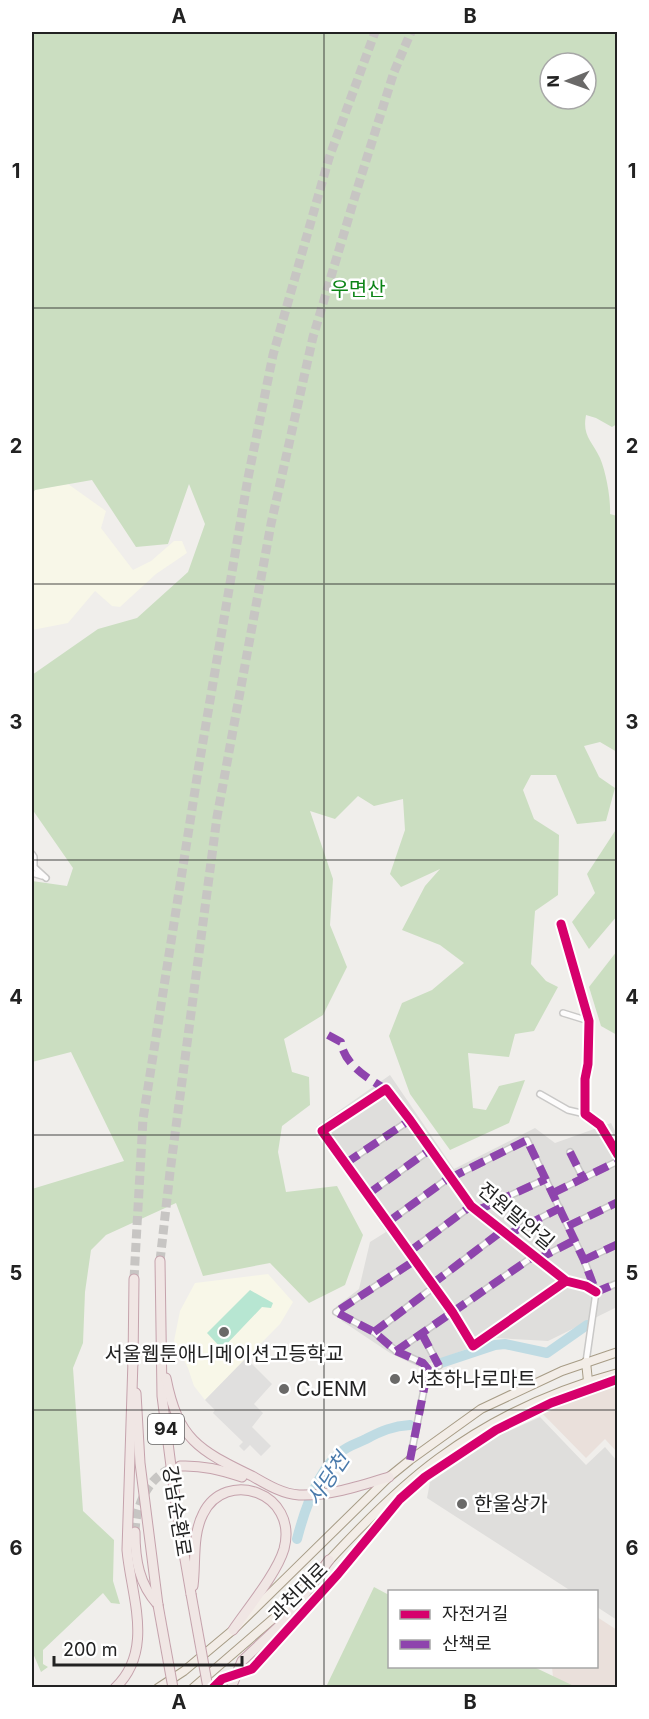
<svg xmlns="http://www.w3.org/2000/svg" width="649" height="1719" font-family="Inter,'Noto Sans KR',sans-serif">
	<style>
		.residential { fill: #dfdedc }
		.education { fill: #f8f7e8 }
		.military { fill: #eae0db }
		.forest { fill: #cbdec1; fill-rule: evenodd }
		.pitch { fill: #b7e6d2 }
		.parking { fill: #e0dfde }
		.lines { fill: none; stroke-linecap: round; stroke-linejoin: round }
		.river { stroke: #bfdbe3; stroke-width: 10 }
		.trunk-tunnel { stroke: #c7c5c3; stroke-width: 9; stroke-dasharray: 9 4.5; stroke-linecap: butt }
		.minor-casing { stroke: #c9c8c7; stroke-width: 8 }
		.primary-casing { stroke: #a79c86; stroke-width: 10 }
		.trunk-casing { stroke: #c5a2ac; stroke-width: 11 }
		.minor { stroke: #fdfcfc; stroke-width: 5 }
		.primary { stroke: #f3ede7; stroke-width: 8 }
		.trunk { stroke: #f0e6e4; stroke-width: 9 }
		.trunk-bridge-casing { stroke: #c5a2ac; stroke-width: 11; stroke-linecap: butt }
		.trunk-bridge { stroke: #f0e6e4; stroke-width: 9 }
		.quiet { stroke: #8e44ad; stroke-width: 8; stroke-dasharray: 15 8; stroke-linecap: butt }
		.cycleway-casing { stroke: #fff; stroke-width: 13 }
		.cycleway { stroke: #d6006c; stroke-width: 9 }
		.grid { fill: none; stroke: #222; stroke-width: 1.5; stroke-opacity: 0.55 }
		.poi-dot { fill: #6a6968; stroke: #fff; stroke-width: 2 }
		.labels { text-anchor: middle; stroke-width: 5; stroke-linejoin: round; paint-order: stroke }
		.shield { fill: #fff; stroke: #646464; stroke-width: 1.5 }
		.shield-label { font-size: 18px; font-weight: bold; fill: #222 }
		.park-label { font-size: 20px; fill: #0c8416; stroke: #fff }
		.street-label { font-size: 20px; fill: #222; stroke: #fff }
		.poi-label { font-size: 20px; fill: #222; stroke: #fff; text-anchor: start }
		.water-label { font-size: 21px; font-style: italic; fill: #4a7aab; stroke: #fff }
		.neatline { fill: none; stroke: #222; stroke-width: 2 }
		.grid-label { font-size: 20px; text-anchor: middle; font-weight: bold; fill: #222 }
	</style>
	<rect width="100%" height="100%" fill="#f0eeeb"/>
	<g class="residential">
		<polygon points="390,1075 454,1169 535,1128 555,1143 611,1123 618,1137 617,1307 548,1341 496,1338 419,1367 390,1353 342,1321 336,1307 359,1289 370,1242 386,1232 316,1127"/>
		<polygon points="540,1417 586,1465 605,1447 617,1461 617,1620 597,1607 596,1592 571,1591 427,1498 430,1482 498,1436"/>
	</g>
	<g class="education">
		<polygon points="68,484 106,511 101,528 133,570 151,561 174,541 182,541 187,553 156,574 120,607 112,606 95,591 68,623 32,630 32,494 35,490"/>
		<polygon points="268,1274 293,1302 280,1324 205,1400 194,1386 188,1368 174,1341 180,1311 195,1283"/>
	</g>
	<g class="military">
		<polygon points="617,1381 617,1452 605,1439 586,1458 540,1411"/>
		<polygon points="597,1617 617,1630 617,1687 554,1687 552,1667 596,1666"/>
	</g>
	<g class="forest">
		<path d="M 32,32 L 618,32 L 617,424 L 612,427 L 596,418 L 586,415 C 582,436 592,441 600,458 C 606,472 611,499 610,514 L 617,516 L 617,752 L 600,742 L 584,746 L 599,777 L 615,788 L 606,821 L 577,824 L 556,775 L 531,775 L 523,790 L 534,819 L 559,835 L 558,895 L 535,911 L 531,964 L 546,981 L 558,987 L 534,1031 L 515,1034 L 509,1057 L 468,1053 L 473,1108 L 486,1110 L 499,1086 L 525,1080 L 509,1123 L 450,1150 L 410,1094 L 389,1036 L 402,1003 L 432,990 L 464,963 L 440,945 L 402,930 L 425,886 L 440,869 L 401,887 L 390,874 L 405,830 L 403,799 L 374,806 L 358,796 L 335,819 L 310,811 L 333,879 L 330,925 L 347,967 L 323,1015 L 284,1039 L 292,1072 L 309,1077 L 310,1105 L 282,1126 L 278,1152 L 286,1192 L 337,1186 L 363,1235 L 345,1285 L 309,1303 L 270,1263 L 203,1276 L 176,1203 L 106,1235 L 91,1250 L 85,1292 L 83,1343 L 73,1368 L 83,1511 L 114,1540 L 113,1581 L 120,1604 L 111,1603 L 103,1593 L 43,1650 L 43,1664 L 48,1667 L 41,1672 L 32,1651 L 32,1189 L 124,1161 L 71,1052 L 32,1062 L 32,881 L 67,886 L 73,868 L 32,809 L 32,675 L 98,629 L 137,618 L 188,572 L 205,524 L 189,484 L 168,544 L 136,547 L 92,480 L 35,490 L 32,494 ZM 550,63 L 586,63 L 586,99 L 550,99 Z"/>
		<polygon points="617,828 617,916 589,949 572,922 595,893 587,874"/>
		<polygon points="617,951 617,1035 601,1026 589,987"/>
		<polygon points="374,1587 389,1595 390,1666 534,1667 576,1687 326,1687"/>
	</g>
	<polygon class="pitch" points="250,1290 273,1303 271,1308 262,1307 222,1349 207,1333"/>
	<polygon class="parking" points="246,1358 272,1384 254,1404 263,1413 252,1427 271,1446 261,1456 250,1445 244,1451 239,1446 243,1442 213,1413 215,1410 205,1400"/>
	<g class="lines">
		<g class="river">
			<polyline points="441,1363 495,1345 505,1344 547,1353 587,1325"/>
			<path d="M 297,1539 C 304,1512 318,1470 341,1452 C 347,1446 358,1443 366,1439 C 381,1431 393,1426 410,1425"/>
		</g>
		<g class="trunk-tunnel">
			<polyline points="160,1261 170,1172 217,817 271,524 313,337 359,183 394,72 411,32"/>
			<polyline points="134,1279 143,1119 199,765 248,478 273,355 329,158 375,32"/>
			<path d="M 135,1532 C 136,1505 148,1474 178,1466"/>
		</g>
		<defs>
			<g id="minor">
				<polyline points="32,854 34,857 34,867 46,878"/>
				<polyline points="32,873 42,876"/>
				<polyline points="561,924 589,1021 588,1064 585,1079 585,1114 600,1125 618,1155"/>
				<polyline points="563,1013 589,1021"/>
				<polyline points="540,1094 568,1110 585,1114"/>
				<polyline points="570,1152 583,1178"/>
				<polyline points="346,1163 410,1120"/>
				<polyline points="450,1178 527,1140 584,1260 596,1292 586,1362"/>
				<polyline points="553,1193 618,1161"/>
				<polyline points="368,1194 431,1149"/>
				<polyline points="476,1211 546,1179"/>
				<polyline points="388,1222 450,1177"/>
				<polyline points="568,1226 618,1202"/>
				<polyline points="507,1235 560,1208"/>
				<polyline points="409,1252 471,1206"/>
				<polyline points="538,1259 575,1240"/>
				<polyline points="584,1260 618,1244"/>
				<polyline points="566,1281 473,1346 453,1313 322,1131 386,1089 410,1120 471,1206 566,1281 586,1286 596,1292"/>
				<polyline points="432,1284 502,1231"/>
				<polyline points="596,1292 618,1283"/>
				<polyline points="374,1332 434,1287"/>
				<polyline points="422,1334 439,1366"/>
				<polyline points="396,1351 534,1256"/>
				<polyline points="410,1460 428,1369 423,1363 396,1351 374,1332 336,1312 414,1261"/>
			</g>
			<g id="primary">
				<polyline points="586,1362 588,1381"/>
				<path d="M 325,1565 C 360,1527 398,1488 439,1458 C 492,1419 554,1390 618,1373"/>
				<polyline points="158,1688 184,1671 233,1630 389,1477 410,1460 481,1409 562,1371 618,1352"/>
				<polyline points="193,1688 281,1612 312,1579"/>
			</g>
			<g id="trunk">
				<polyline points="160,1261 162,1396 177,1513 191,1594"/>
				<polyline points="133,1364 134,1279"/>
				<path d="M 166,1378 C 178,1439 198,1450 252,1476 C 266,1484 282,1494 299,1495 C 330,1496 360,1486 389,1477"/>
				<polyline points="136,1393 140,1463 158,1605"/>
				<path d="M 180,1466 C 202,1465 221,1470 242,1477"/>
				<path d="M 135,1532 C 135,1560 139,1584 158,1605"/>
				<path d="M 193,1586 C 196,1563 192,1535 203,1514 C 225,1468 299,1492 284,1549 C 277,1573 248,1608 233,1630"/>
				<path d="M 115,1688 C 155,1650 131,1596 127,1550 L 133,1360"/>
				<polyline points="231,1688 242,1661 289,1617 329,1560"/>
			</g>
		</defs>
		<use href="#minor" class="minor-casing"/>
		<use href="#primary" class="primary-casing"/>
		<use href="#trunk" class="trunk-casing"/>
		<use href="#minor" class="minor"/>
		<use href="#primary" class="primary"/>
		<use href="#trunk" class="trunk"/>
		<defs>
			<g id="trunk-bridge">
				<polyline points="191,1594 208,1688"/>
				<polyline points="158,1605 173,1688"/>
			</g>
		</defs>
		<use href="#trunk-bridge" class="trunk-bridge-casing"/>
		<use href="#trunk-bridge" class="trunk-bridge"/>
		<g class="quiet">
			<path d="M 328,1035 L 341,1042 C 344,1065 369,1079 387,1090"/>
			<polyline points="570,1152 583,1178"/>
			<polyline points="346,1163 410,1120"/>
			<polyline points="450,1178 527,1140 584,1260 596,1292"/>
			<polyline points="553,1193 618,1161"/>
			<polyline points="368,1194 431,1149"/>
			<polyline points="476,1211 546,1179"/>
			<polyline points="388,1222 450,1177"/>
			<polyline points="568,1226 618,1202"/>
			<polyline points="507,1235 560,1208"/>
			<polyline points="409,1252 471,1206"/>
			<polyline points="538,1259 575,1240"/>
			<polyline points="584,1260 618,1244"/>
			<polyline points="432,1284 502,1231"/>
			<polyline points="596,1292 618,1283"/>
			<polyline points="374,1332 434,1287"/>
			<polyline points="422,1334 439,1366"/>
			<polyline points="396,1351 534,1256"/>
			<polyline points="410,1460 428,1369 423,1363 396,1351 374,1332 336,1312 414,1261"/>
		</g>
		<defs>
			<g id="cycleway">
				<polyline points="561,924 589,1021 588,1064 585,1079 585,1114 600,1125 618,1155"/>
				<polyline points="566,1281 473,1346 453,1313 322,1131 386,1089 410,1120 471,1206 566,1281 586,1286 596,1292"/>
				<polyline points="213,1688 222,1679 252,1669 338,1574 400,1499 425,1477 496,1430 551,1403 618,1379"/>
			</g>
		</defs>
		<use href="#cycleway" class="cycleway-casing"/>
		<use href="#cycleway" class="cycleway"/>
	</g>
	<path class="grid" d="M 324,32 L 324,1688M 32,308 L 618,308M 32,584 L 618,584M 32,860 L 618,860M 32,1135 L 618,1135M 32,1410 L 618,1410"/>
	<g class="poi-dot">
		<circle cx="224" cy="1332" r="6"/>
		<circle cx="395" cy="1379" r="6"/>
		<circle cx="284" cy="1389" r="6"/>
		<circle cx="462" cy="1504" r="6"/>
	</g>
	<g class="labels">
		<rect class="shield" x="148" y="1414" width="36" height="30" rx="4.5"/>
		<g class="shield-label">
			<text x="166" y="1435">94</text>
		</g>
		<g class="park-label">
			<text x="358" y="296">우면산</text>
		</g>
		<g class="street-label">
			<text transform="translate(516 1216) rotate(40)" y="7">전원말안길</text>
			<text transform="translate(177 1511) rotate(81)" y="7">강남순환로</text>
			<text transform="translate(298 1592) rotate(-45)" y="7">과천대로</text>
		</g>
		<g class="poi-label">
			<text x="224" y="1361" text-anchor="middle">서울웹툰애니메이션고등학교</text>
			<text x="407" y="1386">서초하나로마트</text>
			<text x="296" y="1396">CJENM</text>
			<text x="474" y="1511">한울상가</text>
		</g>
		<g class="water-label">
			<text transform="translate(328 1479) rotate(-56)" y="7">사당천</text>
		</g>
	</g>
	<rect width="649" height="1719" fill="none" stroke="#ffffff" stroke-width="66"/>
	<rect x="388" y="1590" width="210" height="78" fill="#ffffff" stroke="#a7a7a7" stroke-width="1.5"/>
	<rect x="400" y="1610" width="30" height="9" fill="#d6006c" stroke="#a7a7a7" stroke-width="1.5"/>
	<text x="442" y="1620" font-size="18" fill="#222222">자전거길</text>
	<rect x="400" y="1640" width="30" height="9" fill="#8e44ad" stroke="#a7a7a7" stroke-width="1.5"/>
	<text x="442" y="1650" font-size="18" fill="#222222">산책로</text>
	<g transform="translate(568 81) rotate(269)"><circle r="28" fill="#ffffff" stroke="#a7a7a7" stroke-width="1.5"/>
	<path d="M0-4.5L10 22L0 15L-10 22Z" fill="#6a6968"/>
	<text y="-9" font-size="16" font-weight="bold" text-anchor="middle" fill="#222222">N</text>
	</g>
	<path d="M54 1656v9h188v-9" fill="none" stroke="#222222" stroke-width="3"/>
	<text x="63" y="1656" font-size="18" fill="#222222" stroke="#ffffff" stroke-width="4.5" paint-order="stroke">200 m</text>
	<rect x="33" y="33" width="583" height="1653" class="neatline"/>
	<g class="grid-label">
		<text x="179" y="23">A</text>
		<text x="470" y="23">B</text>
		<text x="16" y="178">1</text>
		<text x="632" y="178">1</text>
		<text x="16" y="453">2</text>
		<text x="632" y="453">2</text>
		<text x="16" y="729">3</text>
		<text x="632" y="729">3</text>
		<text x="16" y="1004">4</text>
		<text x="632" y="1004">4</text>
		<text x="16" y="1280">5</text>
		<text x="632" y="1280">5</text>
		<text x="16" y="1555">6</text>
		<text x="632" y="1555">6</text>
		<text x="179" y="1709">A</text>
		<text x="470" y="1709">B</text>
	</g>
</svg>
